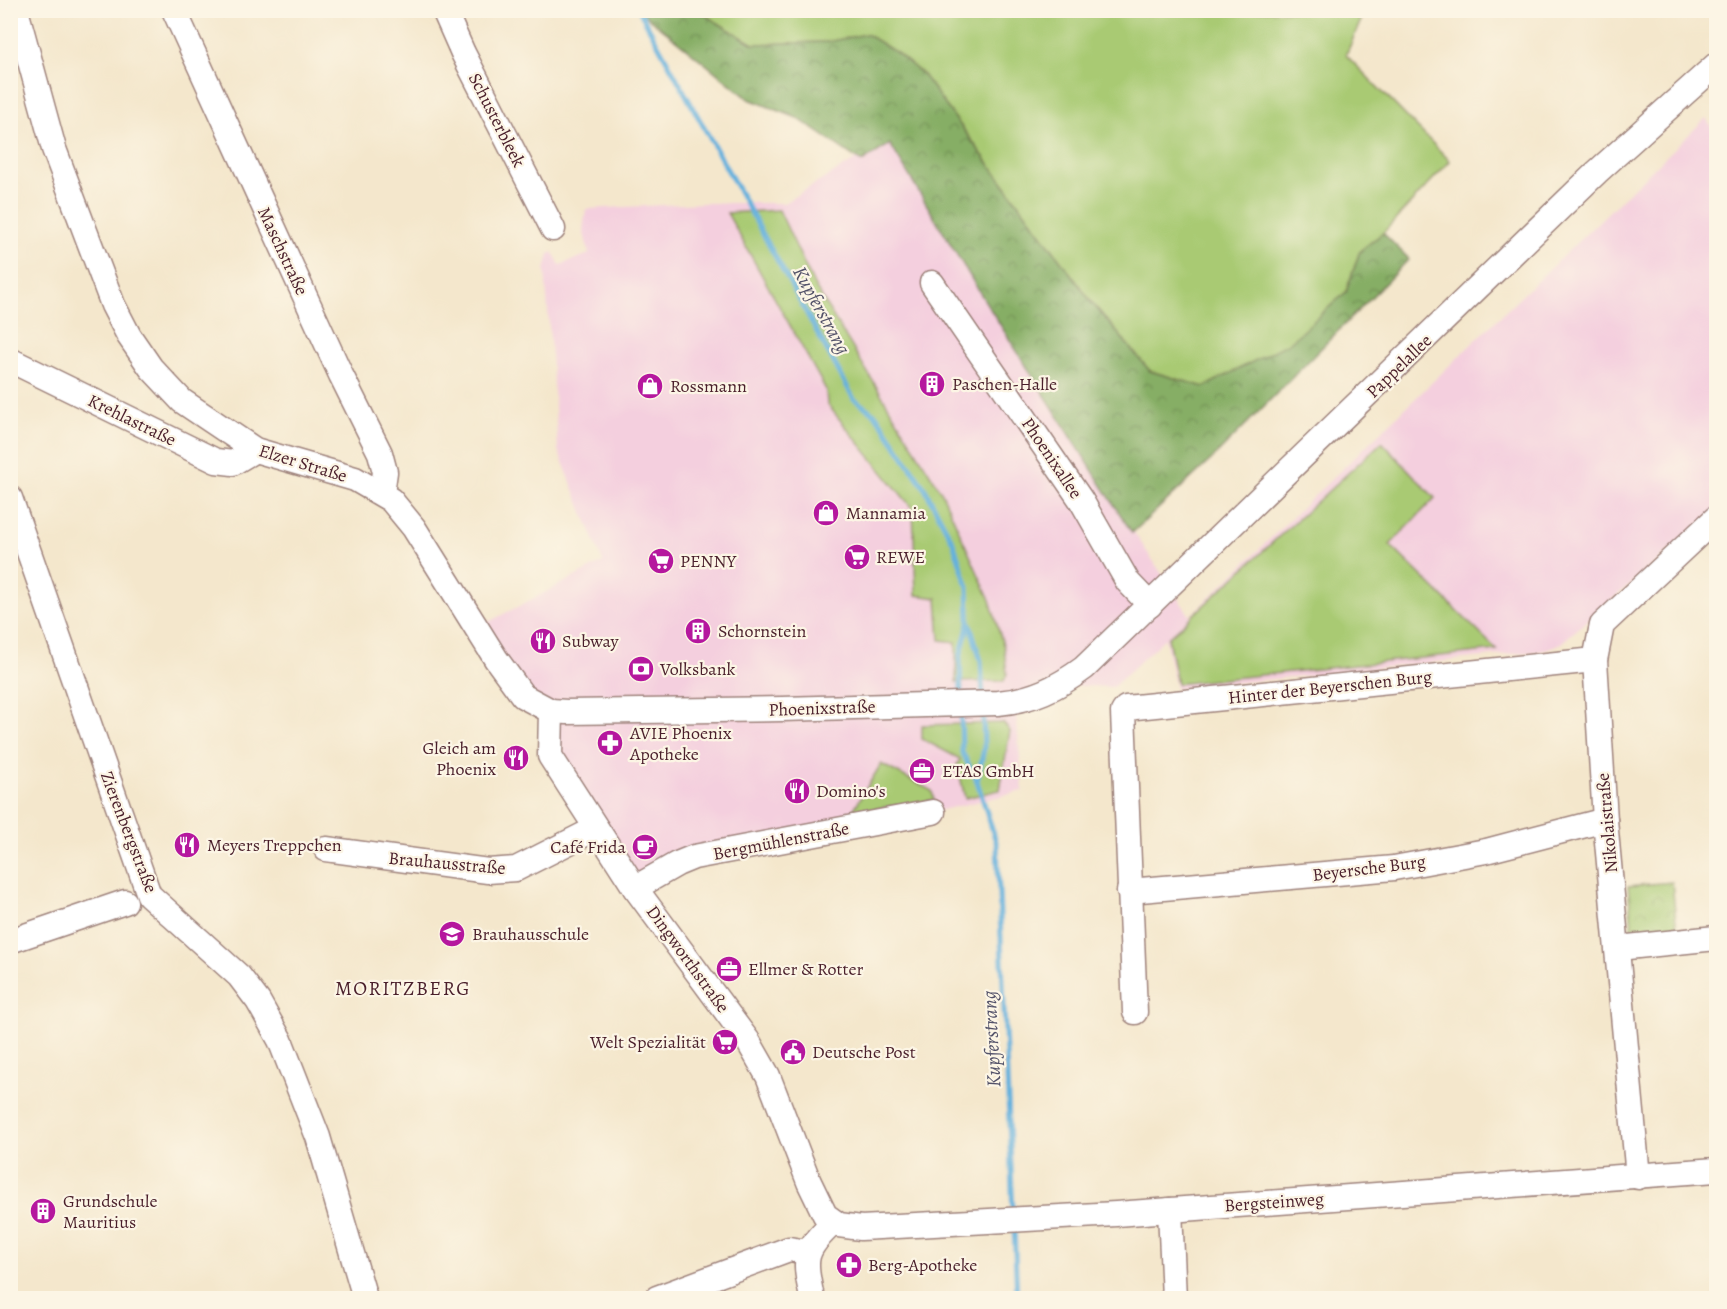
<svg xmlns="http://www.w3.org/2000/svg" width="1727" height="1309" font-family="Alegreya,serif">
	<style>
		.built { fill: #f4cfde }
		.grass { fill: #a9ca73; stroke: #7a744f; stroke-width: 1.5 }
		.forest { fill: url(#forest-crowns); stroke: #686648; stroke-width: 1.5 }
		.park { fill: url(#park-crowns); stroke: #7a744f; stroke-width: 1.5 }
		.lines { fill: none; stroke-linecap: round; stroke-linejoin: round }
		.stream { stroke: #64b1dd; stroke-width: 5 }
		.minor-casing { stroke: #9f837c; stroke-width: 27 }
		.minor { stroke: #fff; stroke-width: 24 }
		.labels { text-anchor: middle; stroke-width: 4.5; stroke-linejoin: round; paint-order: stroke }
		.street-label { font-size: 18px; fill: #4a1f2b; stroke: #fcf5e5 }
		.poi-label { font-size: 18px; fill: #4a1f2b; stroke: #fcf5e5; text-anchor: start }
		.water-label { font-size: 20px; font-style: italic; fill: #535269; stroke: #fcf5e5 }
		.neighbourhood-label { font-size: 20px; letter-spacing: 1.5px; fill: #4a1f2b; stroke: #fcf5e5 }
	</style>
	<defs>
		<pattern id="forest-crowns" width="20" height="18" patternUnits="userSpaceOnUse" patternTransform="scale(1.5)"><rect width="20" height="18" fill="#86ae65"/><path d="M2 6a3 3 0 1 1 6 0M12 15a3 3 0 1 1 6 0" fill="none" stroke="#708d53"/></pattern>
		<pattern id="park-crowns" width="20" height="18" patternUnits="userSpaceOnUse" patternTransform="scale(1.5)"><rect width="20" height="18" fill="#a9ca73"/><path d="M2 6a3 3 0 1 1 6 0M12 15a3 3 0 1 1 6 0" fill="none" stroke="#93ad64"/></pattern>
	</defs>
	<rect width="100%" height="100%" fill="#fcf5e5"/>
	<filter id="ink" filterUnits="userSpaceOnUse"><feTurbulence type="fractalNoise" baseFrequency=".0167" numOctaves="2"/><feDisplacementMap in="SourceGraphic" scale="12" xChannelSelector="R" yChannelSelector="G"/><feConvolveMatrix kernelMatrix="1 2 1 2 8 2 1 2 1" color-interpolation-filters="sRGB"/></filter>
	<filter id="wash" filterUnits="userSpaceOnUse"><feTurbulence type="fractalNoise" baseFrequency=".008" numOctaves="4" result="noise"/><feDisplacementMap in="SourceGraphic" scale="24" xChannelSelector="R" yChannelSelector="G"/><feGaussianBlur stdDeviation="1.35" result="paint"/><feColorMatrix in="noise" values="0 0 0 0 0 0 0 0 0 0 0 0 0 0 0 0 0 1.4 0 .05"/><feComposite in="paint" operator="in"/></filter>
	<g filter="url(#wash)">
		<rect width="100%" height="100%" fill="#f4e7cc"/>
		<polygon class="built" points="1706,118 1716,135 1716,511 1561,643 1541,651 1176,689 1165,638 1113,687 1062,685 1015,701 1023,791 933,812 694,857 635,888 550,756 550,723 477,628 603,562 558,450 545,270 549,254 553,252 560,265 589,254 583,229 586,209 703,203 784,203 857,159 862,162 890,144 1065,429 1190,616"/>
		<g class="grass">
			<polygon points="698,11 1365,11 1346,55 1450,161 1383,233 1360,251 1346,292 1289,344 1204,387 1150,371 1093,304 923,75 897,53 866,34 827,42 753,44"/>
			<polygon points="779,210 815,287 942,493 990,600 1004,648 1007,674 1004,681 956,682 956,642 940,640 937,598 916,595 913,509 827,404 826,390 727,213"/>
			<polygon points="1382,442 1435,498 1390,545 1497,650 1177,684 1168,638"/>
			<polygon points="1003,723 1010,731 1000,790 965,798 959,772 955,769 960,759 922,739 922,725"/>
			<polygon points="881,764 932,791 934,800 852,812"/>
		</g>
		<polygon class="forest" points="640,11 698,11 753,44 827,42 866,34 897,53 923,75 1093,304 1150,371 1204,387 1289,343 1346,292 1360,251 1383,233 1409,259 1212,459 1132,533 980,293 890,144 862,162 797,118 749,99"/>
		<polygon class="park" points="1672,882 1677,931 1633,936 1628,886"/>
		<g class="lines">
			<g class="stream">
				<polyline points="639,10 854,399 876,415 924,487 953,542 968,587 969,621 981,661 983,698"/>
				<polyline points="961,699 960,657 969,623"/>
				<polyline points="983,711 984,749 977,781 997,845 1013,1213"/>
				<polyline points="961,712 962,752 977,781"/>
				<polyline points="1014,1226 1017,1298"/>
			</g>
		</g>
	</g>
	<g filter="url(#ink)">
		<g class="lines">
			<defs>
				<g id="minor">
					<path d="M 16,10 L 54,149 L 113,305 L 129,336 L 151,368 L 182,401 L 255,450 L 355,479 L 391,500 L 414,528 L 496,659 L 523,696 L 551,711 L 567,712 L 782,709 L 998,703 C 1032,700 1057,688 1084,668 L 1597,172 L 1716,65"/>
					<polyline points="174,10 341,375 380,453 385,472 382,493"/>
					<polyline points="444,10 463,53 553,229"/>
					<polyline points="932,283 1081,500 1128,582 1150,605"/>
					<polyline points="10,360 216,461 233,463 255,450"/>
					<polyline points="10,498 149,895 239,976 258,1001 280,1040 318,1137 365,1298"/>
					<polyline points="551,711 550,756 635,888 748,1041 768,1076 809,1182 825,1215 839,1225 861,1228 1116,1214 1716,1170"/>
					<polyline points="326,849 488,871 516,869 595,829"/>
					<polyline points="635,888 677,864 694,857 933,812"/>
					<polyline points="1129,891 1394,868 1486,851 1605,820"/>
					<polyline points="10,941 125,902"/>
					<polyline points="1618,948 1716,938"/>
					<polyline points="1135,1012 1123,712 1126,708 1595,660"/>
					<polyline points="1638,1177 1605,820 1595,660 1602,625 1716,518"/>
					<polyline points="1170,1210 1174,1298"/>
					<polyline points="657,1298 789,1249 807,1252"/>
					<path d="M 812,1298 C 804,1259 802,1251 833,1223"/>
				</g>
			</defs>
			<use href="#minor" class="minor-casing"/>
			<use href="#minor" class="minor"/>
		</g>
	</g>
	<defs>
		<symbol id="building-disc" viewBox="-11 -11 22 22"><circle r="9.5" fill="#b5179e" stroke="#fcf5e5"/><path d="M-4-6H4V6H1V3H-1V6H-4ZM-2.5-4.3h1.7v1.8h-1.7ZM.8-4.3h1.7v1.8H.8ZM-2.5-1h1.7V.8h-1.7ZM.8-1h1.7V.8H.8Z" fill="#fff"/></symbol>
		<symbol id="shop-disc" viewBox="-11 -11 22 22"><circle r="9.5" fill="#b5179e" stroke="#fcf5e5"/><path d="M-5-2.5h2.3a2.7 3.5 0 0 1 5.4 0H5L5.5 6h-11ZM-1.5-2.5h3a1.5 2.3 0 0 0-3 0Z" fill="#fff"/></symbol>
		<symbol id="supermarket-disc" viewBox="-11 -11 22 22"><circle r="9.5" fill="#b5179e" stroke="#fcf5e5"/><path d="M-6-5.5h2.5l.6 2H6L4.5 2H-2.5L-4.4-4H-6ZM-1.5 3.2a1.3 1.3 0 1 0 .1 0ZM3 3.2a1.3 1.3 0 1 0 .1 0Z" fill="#fff"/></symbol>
		<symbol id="restaurant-disc" viewBox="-11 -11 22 22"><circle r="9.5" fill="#b5179e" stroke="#fcf5e5"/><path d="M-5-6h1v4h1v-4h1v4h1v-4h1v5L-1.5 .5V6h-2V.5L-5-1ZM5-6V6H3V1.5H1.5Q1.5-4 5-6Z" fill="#fff"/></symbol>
		<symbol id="bank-disc" viewBox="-11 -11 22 22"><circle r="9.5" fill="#b5179e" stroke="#fcf5e5"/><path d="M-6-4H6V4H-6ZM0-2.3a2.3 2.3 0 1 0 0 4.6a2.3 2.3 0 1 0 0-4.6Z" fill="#fff"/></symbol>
		<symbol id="pharmacy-disc" viewBox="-11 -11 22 22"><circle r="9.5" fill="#b5179e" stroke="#fcf5e5"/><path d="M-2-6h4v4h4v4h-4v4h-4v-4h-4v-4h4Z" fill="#fff"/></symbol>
		<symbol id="office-disc" viewBox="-11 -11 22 22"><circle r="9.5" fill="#b5179e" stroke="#fcf5e5"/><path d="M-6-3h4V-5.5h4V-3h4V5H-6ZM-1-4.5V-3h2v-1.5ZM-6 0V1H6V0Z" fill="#fff"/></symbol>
		<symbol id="cafe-disc" viewBox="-11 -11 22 22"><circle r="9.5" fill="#b5179e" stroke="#fcf5e5"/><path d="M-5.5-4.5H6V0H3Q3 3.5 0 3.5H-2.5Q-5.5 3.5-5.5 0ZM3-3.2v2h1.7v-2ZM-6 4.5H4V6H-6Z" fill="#fff"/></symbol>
		<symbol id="school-disc" viewBox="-11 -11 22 22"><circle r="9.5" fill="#b5179e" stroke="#fcf5e5"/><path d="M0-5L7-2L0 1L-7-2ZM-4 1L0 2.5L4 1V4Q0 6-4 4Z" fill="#fff"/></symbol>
		<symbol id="civic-disc" viewBox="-11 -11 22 22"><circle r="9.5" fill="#b5179e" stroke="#fcf5e5"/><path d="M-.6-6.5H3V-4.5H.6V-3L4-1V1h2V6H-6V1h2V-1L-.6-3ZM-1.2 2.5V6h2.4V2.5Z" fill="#fff"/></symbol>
	</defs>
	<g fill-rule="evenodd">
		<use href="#building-disc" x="917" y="369" width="30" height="30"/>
		<use href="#shop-disc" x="635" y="371" width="30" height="30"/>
		<use href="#shop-disc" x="811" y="498" width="30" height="30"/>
		<use href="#supermarket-disc" x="842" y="542" width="30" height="30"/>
		<use href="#supermarket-disc" x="646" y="546" width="30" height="30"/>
		<use href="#building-disc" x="683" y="616" width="30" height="30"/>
		<use href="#restaurant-disc" x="528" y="626" width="30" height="30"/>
		<use href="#bank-disc" x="626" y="654" width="30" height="30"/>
		<use href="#pharmacy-disc" x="595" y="728" width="30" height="30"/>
		<use href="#restaurant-disc" x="501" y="743" width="30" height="30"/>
		<use href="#office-disc" x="907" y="756" width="30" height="30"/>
		<use href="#restaurant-disc" x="782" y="776" width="30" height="30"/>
		<use href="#restaurant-disc" x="172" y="830" width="30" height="30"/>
		<use href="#cafe-disc" x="630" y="832" width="30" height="30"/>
		<use href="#school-disc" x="437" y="919" width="30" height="30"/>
		<use href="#office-disc" x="714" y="954" width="30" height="30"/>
		<use href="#supermarket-disc" x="710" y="1027" width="30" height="30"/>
		<use href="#civic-disc" x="778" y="1037" width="30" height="30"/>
		<use href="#building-disc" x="28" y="1196" width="30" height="30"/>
		<use href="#pharmacy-disc" x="834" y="1250" width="30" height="30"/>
	</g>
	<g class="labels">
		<g class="street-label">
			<text transform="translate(497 120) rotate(63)" y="6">Schusterbleek</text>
			<text transform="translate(283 251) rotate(65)" y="6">Maschstraße</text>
			<text transform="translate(1399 366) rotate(-44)" y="6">Pappelallee</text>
			<text transform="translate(132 420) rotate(26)" y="6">Krehlastraße</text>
			<text transform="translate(1052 458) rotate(56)" y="6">Phoenixallee</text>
			<text transform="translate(303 463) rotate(17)" y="6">Elzer Straße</text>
			<text transform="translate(1330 687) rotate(-6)" y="6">Hinter der Beyerschen Burg</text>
			<text transform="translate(822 708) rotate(-2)" y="6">Phoenixstraße</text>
			<text transform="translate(1607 823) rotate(-95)" y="6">Nikolaistraße</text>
			<text transform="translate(129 832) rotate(69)" y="6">Zierenbergstraße</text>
			<text transform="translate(781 841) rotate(-11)" y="6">Bergmühlenstraße</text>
			<text transform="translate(447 863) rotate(5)" y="6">Brauhausstraße</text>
			<text transform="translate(1369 868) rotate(-7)" y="6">Beyersche Burg</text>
			<text transform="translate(688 959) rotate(54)" y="6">Dingworthstraße</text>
			<text transform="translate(1274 1202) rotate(-4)" y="6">Bergsteinweg</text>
		</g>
		<g class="poi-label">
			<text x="952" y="390">Paschen-Halle</text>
			<text x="670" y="392">Rossmann</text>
			<text x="846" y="519">Mannamia</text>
			<text x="876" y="563">REWE</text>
			<text x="680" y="567">PENNY</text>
			<text x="718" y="637">Schornstein</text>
			<text x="562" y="647">Subway</text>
			<text x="660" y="675">Volksbank</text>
			<text x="630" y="739">AVIE Phoenix<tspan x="630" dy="21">Apotheke</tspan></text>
			<text x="496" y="754" text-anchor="end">Gleich am<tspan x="496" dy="21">Phoenix</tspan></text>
			<text x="942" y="777">ETAS GmbH</text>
			<text x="816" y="797">Domino's</text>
			<text x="207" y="851">Meyers Treppchen</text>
			<text x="626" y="853" text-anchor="end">Café Frida</text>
			<text x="472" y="940">Brauhausschule</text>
			<text x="748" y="975">Ellmer &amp; Rotter</text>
			<text x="706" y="1048" text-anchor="end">Welt Spezialität</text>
			<text x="812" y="1058">Deutsche Post</text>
			<text x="63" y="1207">Grundschule<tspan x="63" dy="21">Mauritius</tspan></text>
			<text x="868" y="1271">Berg-Apotheke</text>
		</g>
		<g class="water-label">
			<text transform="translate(822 310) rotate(61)" y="7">Kupferstrang</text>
			<text transform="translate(991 1039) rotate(-93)" y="7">Kupferstrang</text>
		</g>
		<g class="neighbourhood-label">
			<text x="403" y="995">MORITZBERG</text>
		</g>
	</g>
	<rect width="1727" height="1309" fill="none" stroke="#fcf5e5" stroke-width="36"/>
</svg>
